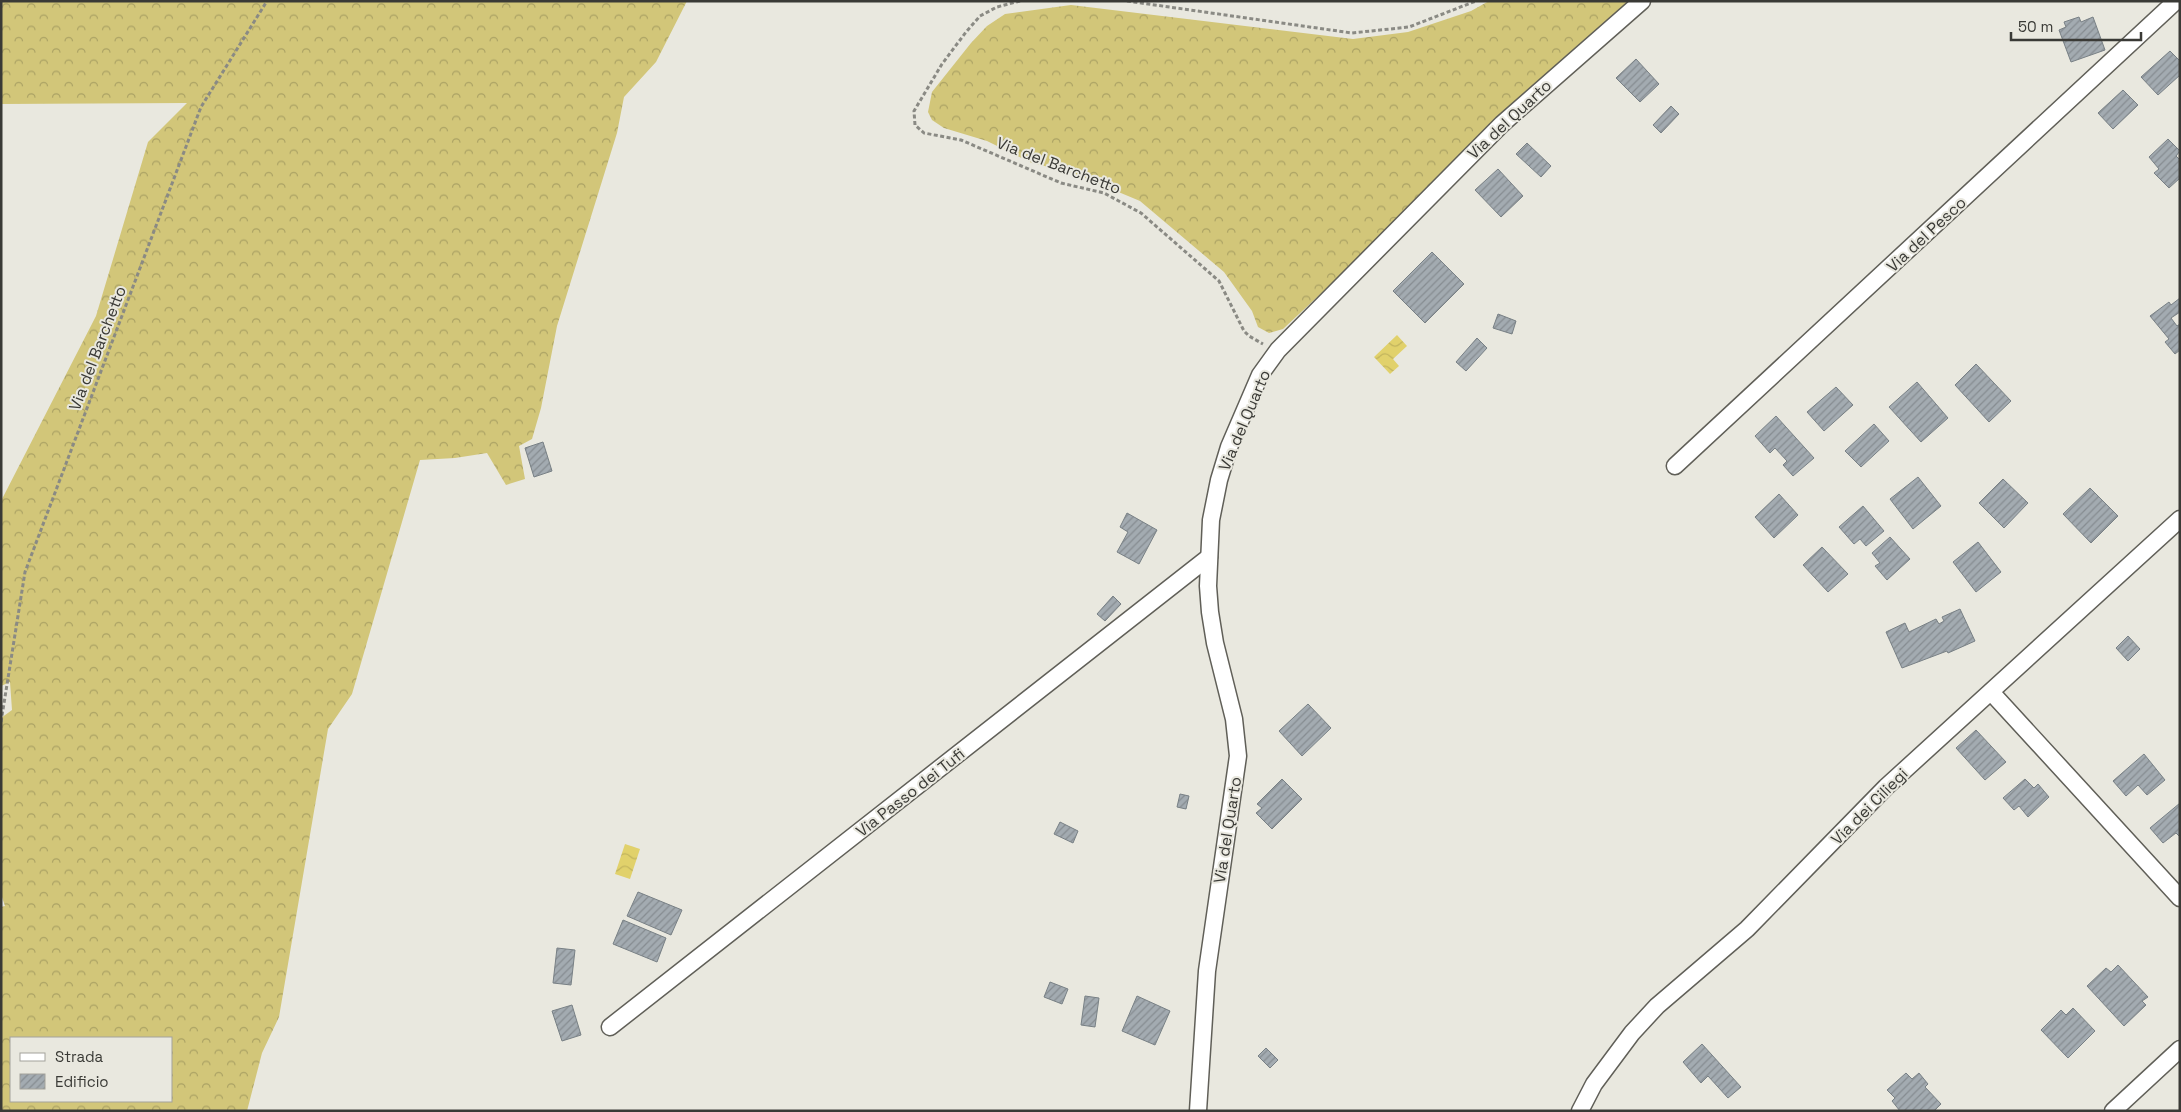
<svg xmlns="http://www.w3.org/2000/svg" width="2181" height="1112" font-family="'Space Grotesk',sans-serif">
	<style>
		.forest { fill: url(#forest-crowns); fill-rule: evenodd }
		.water { fill: url(#water-waves) }
		.building { fill: url(#building-hatch); stroke: #788085 }
		.lines { fill: none; stroke-linecap: round; stroke-linejoin: round }
		.minor-casing { stroke: #605f58; stroke-width: 19 }
		.path { stroke: #8a8a84; stroke-width: 3; stroke-dasharray: 4 2.5; stroke-linecap: butt }
		.minor { stroke: #fff; stroke-width: 16 }
		.labels { text-anchor: middle; stroke-width: 4; stroke-linejoin: round; paint-order: stroke }
		.street-label { font-size: 16px; fill: #3a3a36; stroke: #e9e8df }
	</style>
	<defs>
		<pattern id="forest-crowns" width="20" height="18" patternUnits="userSpaceOnUse" patternTransform="scale(1.25)"><rect width="20" height="18" fill="#d2c679"/><path d="M2 6a3 3 0 1 1 6 0M12 15a3 3 0 1 1 6 0" fill="none" stroke="#aba264"/></pattern>
		<pattern id="water-waves" width="16" height="10" patternUnits="userSpaceOnUse" patternTransform="scale(1.25)"><rect width="16" height="10" fill="#e1d16b"/><path d="M0 5q4-4 8 0t8 0" fill="none" stroke="#c2b45d"/></pattern>
		<pattern id="building-hatch" width="6" height="6" patternUnits="userSpaceOnUse" patternTransform="scale(1.25)"><rect width="6" height="6" fill="#a3abb1"/><path d="M-1 1l2-2M0 6l6-6M5 7l2-2" fill="none" stroke="#868c91"/></pattern>
	</defs>
	<rect width="100%" height="100%" fill="#e9e8df"/>
	<g class="forest">
		<path d="M 1,1 L 687,1 L 656,62 L 624,97 L 617,133 L 557,326 L 541,408 L 532,439 L 519,446 L 525,479 L 506,485 L 487,453 L 455,458 L 420,460 L 352,694 L 328,729 L 279,1017 L 262,1053 L 247,1111 L 1,1111 L 1,907 L 5,906 L 1,894 L 1,718 L 12,710 L 10,682 L 1,686 L 1,501 L 96,316 L 148,142 L 187,103 L 1,104 ZM 11,1038 L 171,1038 L 171,1101 L 11,1101 Z"/>
		<polygon points="1489,1 1634,1 1283,329 1269,333 1258,327 1252,311 1224,272 1140,201 1073,173 1032,163 987,141 944,128 932,120 928,112 932,92 971,43 987,26 1005,14 1071,5 1353,39 1408,32 1471,11"/>
	</g>
	<g class="water">
		<polygon points="1397,335 1407,346 1393,359 1399,366 1390,374 1374,357"/>
		<polygon points="625,844 640,849 630,879 615,874"/>
	</g>
	<g class="building">
		<polygon points="2079,17 2081,22 2093,17 2105,50 2071,62 2059,30 2066,27 2064,22"/>
		<polygon points="2170,51 2180,61 2180,75 2158,95 2141,77"/>
		<polygon points="1636,59 1659,84 1640,102 1616,78"/>
		<polygon points="2123,90 2138,105 2113,129 2098,113"/>
		<polygon points="1671,106 1679,114 1661,133 1653,125"/>
		<polygon points="2168,139 2180,151 2176,156 2180,160 2180,178 2169,188 2154,173 2159,169 2149,157"/>
		<polygon points="1527,143 1551,166 1541,177 1516,154"/>
		<polygon points="1498,169 1523,196 1501,217 1475,190"/>
		<polygon points="1432,252 1464,284 1425,323 1393,291"/>
		<polygon points="2180,298 2180,312 2171,318 2177,326 2180,324 2180,350 2175,354 2165,342 2169,339 2150,316 2169,302 2171,305"/>
		<polygon points="1498,314 1516,321 1512,334 1493,328"/>
		<polygon points="1477,338 1487,348 1466,371 1456,362"/>
		<polygon points="1976,364 2011,401 1989,422 1955,385"/>
		<polygon points="1917,382 1948,418 1921,442 1889,407"/>
		<polygon points="1836,387 1853,405 1824,431 1807,412"/>
		<polygon points="1776,416 1814,458 1793,476 1783,465 1787,461 1775,448 1770,453 1755,436"/>
		<polygon points="1874,424 1889,441 1861,467 1845,451"/>
		<polygon points="543,442 552,471 534,477 525,448"/>
		<polygon points="1918,477 1941,506 1913,529 1890,499"/>
		<polygon points="2003,479 2028,503 2004,528 1979,503"/>
		<polygon points="2090,488 2118,516 2091,543 2063,514"/>
		<polygon points="1779,494 1798,515 1774,538 1755,517"/>
		<polygon points="1863,506 1884,531 1866,546 1860,539 1854,544 1839,527"/>
		<polygon points="1127,513 1157,530 1139,564 1117,552 1128,532 1120,527"/>
		<polygon points="1890,537 1910,559 1887,580 1875,566 1880,563 1872,553"/>
		<polygon points="1978,542 2001,572 1976,592 1953,562"/>
		<polygon points="1822,547 1848,574 1828,592 1803,565"/>
		<polygon points="1113,596 1121,604 1105,621 1097,614"/>
		<polygon points="1960,609 1975,641 1948,653 1947,651 1902,668 1886,632 1905,623 1909,632 1936,619 1939,624 1944,621 1942,617"/>
		<polygon points="2128,636 2140,649 2128,661 2116,648"/>
		<polygon points="1308,704 1331,728 1302,756 1279,731"/>
		<polygon points="1976,730 2006,762 1985,780 1956,748"/>
		<polygon points="2144,754 2165,780 2147,795 2138,785 2126,796 2113,781"/>
		<polygon points="1282,779 1302,799 1272,829 1256,813 1262,808 1257,804"/>
		<polygon points="2025,779 2034,788 2038,784 2049,797 2028,817 2019,806 2014,810 2003,798"/>
		<polygon points="1180,794 1189,796 1186,809 1177,807"/>
		<polygon points="2180,803 2180,837 2176,833 2163,843 2150,828"/>
		<polygon points="1060,822 1078,831 1073,843 1054,834"/>
		<polygon points="638,892 682,910 671,935 627,916"/>
		<polygon points="623,920 666,938 657,962 613,944"/>
		<polygon points="557,948 575,950 571,985 553,983"/>
		<polygon points="2118,965 2148,997 2142,1001 2146,1005 2124,1026 2087,986 2106,968 2111,972"/>
		<polygon points="1050,982 1068,989 1062,1004 1044,997"/>
		<polygon points="1085,996 1099,998 1095,1027 1081,1025"/>
		<polygon points="1137,996 1170,1011 1155,1045 1122,1031"/>
		<polygon points="572,1005 581,1035 562,1041 552,1011"/>
		<polygon points="2073,1008 2095,1031 2068,1058 2041,1030 2061,1010 2066,1015"/>
		<polygon points="1702,1044 1741,1087 1728,1098 1708,1076 1701,1083 1683,1062"/>
		<polygon points="1266,1048 1278,1060 1270,1068 1258,1056"/>
		<polygon points="1906,1073 1912,1079 1919,1073 1928,1084 1925,1087 1941,1104 1934,1111 1900,1111 1892,1101 1895,1098 1887,1090"/>
	</g>
	<g class="lines">
		<defs>
			<g id="minor">
				<polyline points="1675,466 2176,1"/>
				<polyline points="1991,692 2180,898"/>
				<polyline points="610,1027 1209,557"/>
				<polyline points="1198,1111 1207,971 1238,756 1234,719 1215,643 1210,612 1208,586 1211,520 1219,480 1229,447 1260,375 1278,350 1502,124 1642,1"/>
				<polyline points="1580,1111 1594,1084 1632,1033 1657,1006 1747,929 1886,787 2180,519"/>
				<polyline points="2113,1111 2180,1049"/>
			</g>
		</defs>
		<use href="#minor" class="minor-casing"/>
		<g class="path">
			<polyline points="1020,1 997,7 980,16 966,32 942,64 914,111 915,125 924,133 961,140 1061,183 1104,193 1141,213 1219,281 1244,331 1249,336 1263,344"/>
			<polyline points="1127,1 1352,33 1409,27 1476,1"/>
			<polyline points="1,722 25,572 201,107 267,1"/>
		</g>
		<use href="#minor" class="minor"/>
	</g>
	<g class="labels">
		<g class="street-label">
			<text transform="translate(1509 119) rotate(-43)" y="6">Via del Quarto</text>
			<text transform="translate(1059 165) rotate(21)" y="6">Via del Barchetto</text>
			<text transform="translate(1926 234) rotate(-43)" y="6">Via del Pesco</text>
			<text transform="translate(97 348) rotate(-69)" y="6">Via del Barchetto</text>
			<text transform="translate(1244 420) rotate(-67)" y="6">Via del Quarto</text>
			<text transform="translate(910 792) rotate(-38)" y="6">Via Passo dei Tufi</text>
			<text transform="translate(1869 806) rotate(-45)" y="6">Via dei Ciliegi</text>
			<text transform="translate(1227 830) rotate(-81)" y="6">Via del Quarto</text>
		</g>
	</g>
	<rect width="2181" height="1112" fill="none" stroke="#3a3a36" stroke-width="5"/>
	<rect x="10" y="1037" width="162" height="65" fill="#e9e8df" stroke="#a3a29b"/>
	<rect x="20" y="1053" width="25" height="8" fill="#ffffff" stroke="#a3a29b"/>
	<text x="55" y="1062" font-size="15" fill="#3a3a36">Strada</text>
	<rect x="20" y="1074" width="25" height="15" fill="url(#building-hatch)" stroke="#a3a29b"/>
	<text x="55" y="1087" font-size="15" fill="#3a3a36">Edificio</text>
	<path d="M2011 32v8h130v-8" fill="none" stroke="#3a3a36" stroke-width="2.5"/>
	<text x="2018" y="32" font-size="15" fill="#3a3a36" stroke="#e9e8df" stroke-width="4" paint-order="stroke">50 m</text>
</svg>
